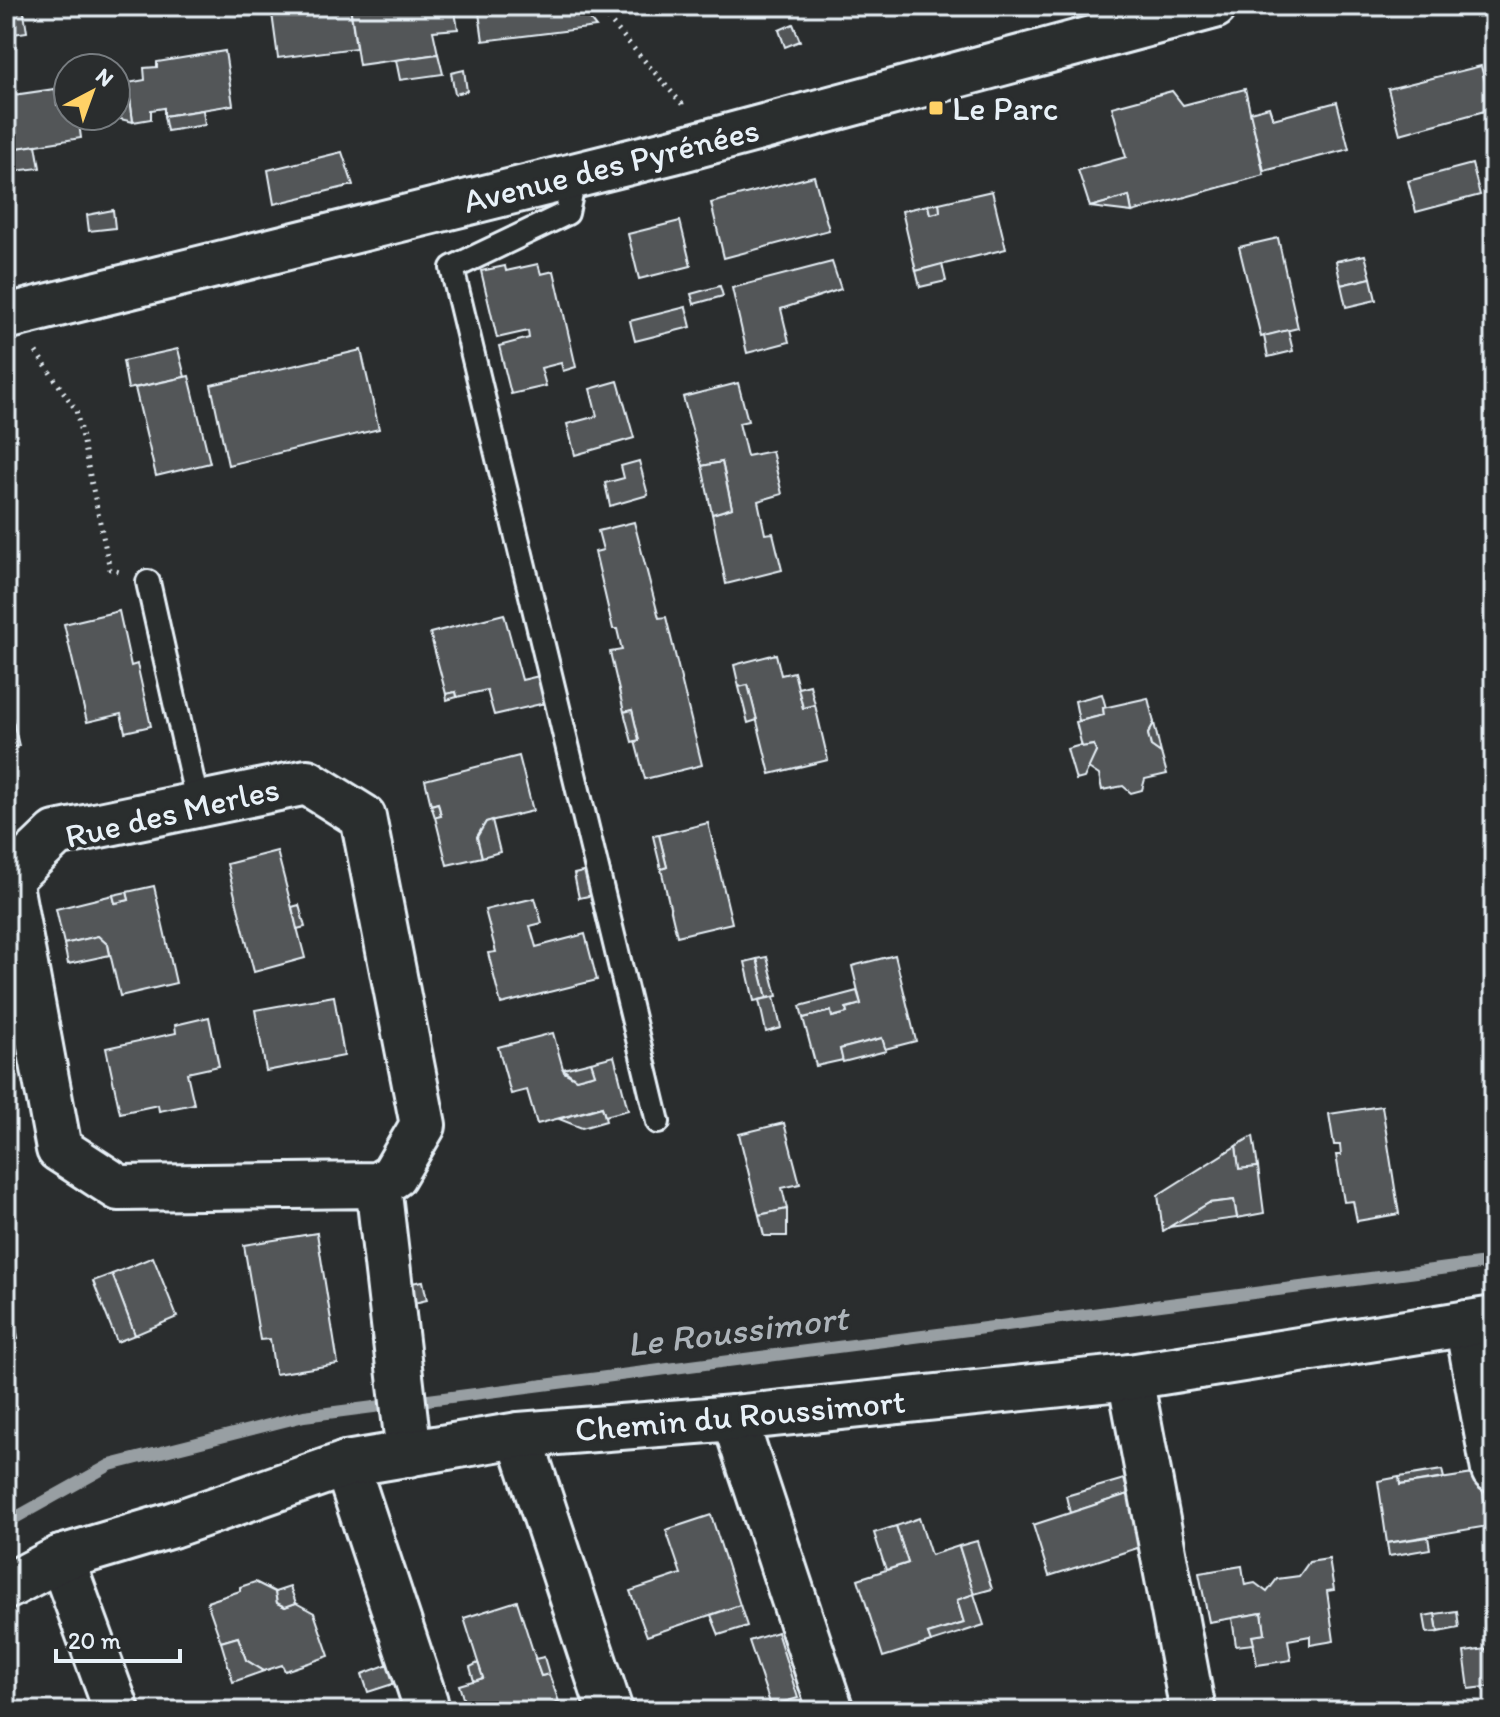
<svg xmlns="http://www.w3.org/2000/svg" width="1500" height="1717" font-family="Itim,sans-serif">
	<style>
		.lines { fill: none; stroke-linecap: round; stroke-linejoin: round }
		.stream { stroke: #989fa3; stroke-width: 12 }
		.building { fill: #535759; stroke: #e8f1f8; stroke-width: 2 }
		.lane-casing { stroke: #e8f1f8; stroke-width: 28 }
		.street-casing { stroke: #e8f1f8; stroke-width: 50 }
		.secondary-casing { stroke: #e8f1f8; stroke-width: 50 }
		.path { stroke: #e8f1f8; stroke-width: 5; stroke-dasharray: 2 6; stroke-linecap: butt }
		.lane { stroke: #2a2d2e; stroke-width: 22 }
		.street { stroke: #2a2d2e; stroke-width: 44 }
		.secondary { stroke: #2a2d2e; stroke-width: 44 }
		.poi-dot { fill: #ffd166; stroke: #2a2d2e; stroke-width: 3 }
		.labels { text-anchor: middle; stroke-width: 7; stroke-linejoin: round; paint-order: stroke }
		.poi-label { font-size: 34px; fill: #e8f1f8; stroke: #2a2d2e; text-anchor: start }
		.street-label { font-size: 34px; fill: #e8f1f8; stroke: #2a2d2e }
		.water-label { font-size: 36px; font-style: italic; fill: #acb3b9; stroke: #2a2d2e }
	</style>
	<rect width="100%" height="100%" fill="#2a2d2e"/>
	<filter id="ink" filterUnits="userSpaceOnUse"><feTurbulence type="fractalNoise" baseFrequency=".0125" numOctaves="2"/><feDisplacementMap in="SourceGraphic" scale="16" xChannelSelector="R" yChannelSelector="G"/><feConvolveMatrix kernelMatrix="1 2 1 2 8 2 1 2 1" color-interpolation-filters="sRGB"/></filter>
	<g filter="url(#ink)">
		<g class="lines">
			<polyline class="stream" points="6,1523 110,1465 304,1416 1494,1262"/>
		</g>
		<g class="building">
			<polygon points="6,6 23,6 27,32 6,35"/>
			<polygon points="271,6 350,6 356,48 278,58"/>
			<polygon points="350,6 371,6 371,9 389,6 454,6 458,29 433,31 438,54 359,65"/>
			<polygon points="478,6 579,6 596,27 483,41"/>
			<polygon points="793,24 800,41 785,47 779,30"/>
			<polygon points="225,51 233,105 164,116 164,108 151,110 151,119 133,122 128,83 145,80 144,68 157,67 157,62"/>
			<polygon points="438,54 443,74 400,80 396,60"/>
			<polygon points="1481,66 1492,109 1400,134 1388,89"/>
			<polygon points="464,70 467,91 455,94 451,73"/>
			<polygon points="128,83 133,122 116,118 116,89"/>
			<polygon points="12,87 13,95 55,89 57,105 68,104 68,116 78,116 81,138 6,150 6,88"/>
			<polygon points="1245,89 1264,175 1132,212 1129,196 1090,207 1078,170 1126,157 1112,107 1172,91 1183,105"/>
			<polygon points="1337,102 1349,149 1264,171 1250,112 1269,107 1273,119"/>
			<polygon points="203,110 205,125 167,131 164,116"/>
			<polygon points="36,145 40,168 6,172 6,150"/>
			<polygon points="342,152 353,185 274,204 268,170"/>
			<polygon points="1472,164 1480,195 1416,212 1408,181"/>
			<polygon points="814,176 829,230 724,258 711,203"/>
			<polygon points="992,191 1006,249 916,271 902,211 928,205 930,214 940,212 939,203"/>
			<polygon points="1129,196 1132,212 1090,207"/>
			<polygon points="939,203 940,212 930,214 928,205"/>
			<polygon points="113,210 115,228 89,231 87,215"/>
			<polygon points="680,221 691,266 639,279 628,234"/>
			<polygon points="1278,238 1298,328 1261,337 1239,247"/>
			<polygon points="1365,255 1371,278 1341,285 1336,261"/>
			<polygon points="832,262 841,289 781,309 789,342 747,353 732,288"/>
			<polygon points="538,264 541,274 554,271 576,367 563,371 561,363 541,368 546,386 511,394 499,346 529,338 528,331 497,338 481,271 505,266 506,271"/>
			<polygon points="942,264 946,281 920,287 916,271"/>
			<polygon points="1371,278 1376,300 1346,307 1341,285"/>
			<polygon points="720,286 723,296 694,304 691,294"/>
			<polygon points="686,307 691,327 635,341 630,321"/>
			<polygon points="1288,330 1293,351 1268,357 1264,336"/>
			<polygon points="178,349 185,377 128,389 123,361"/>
			<polygon points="361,350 379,429 228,465 211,385"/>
			<polygon points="189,376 210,463 156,476 135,388"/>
			<polygon points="618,381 634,438 575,455 567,424 597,416 590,389"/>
			<polygon points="738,383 748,421 739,423 747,456 772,451 782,494 758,501 765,534 773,533 782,570 726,584 712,514 732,508 722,462 702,466 683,397"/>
			<polygon points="639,461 648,495 610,506 605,483 624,478 621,466"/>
			<polygon points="722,462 732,508 712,514 702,466"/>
			<polygon points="634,522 659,618 666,617 702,765 645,779 635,741 639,740 632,710 624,712 610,652 622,650 617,629 613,629 595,552 603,550 598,531"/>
			<polygon points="119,611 131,666 137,664 151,726 125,732 121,714 87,722 64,624"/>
			<polygon points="504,614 522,680 539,676 545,703 494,715 487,690 457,697 456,692 446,694 430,633"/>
			<polygon points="776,654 781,675 794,672 803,708 815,705 828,760 770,774 748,685 739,687 734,665"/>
			<polygon points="748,685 757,720 748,723 739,687"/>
			<polygon points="810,685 815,705 803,708 798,688"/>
			<polygon points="6,691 19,746 6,748"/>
			<polygon points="456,692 457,697 447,700 446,694"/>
			<polygon points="1102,694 1106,708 1103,708 1104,715 1079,721 1075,701"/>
			<polygon points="1148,698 1154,723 1148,734 1151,746 1161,753 1167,774 1145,779 1142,790 1131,793 1123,786 1102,790 1099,775 1087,767 1096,752 1094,745 1082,747 1076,722 1104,715 1103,708"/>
			<polygon points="632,710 639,740 632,742 624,712"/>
			<polygon points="1154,723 1161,753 1151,746 1148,734"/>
			<polygon points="1081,745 1082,747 1094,745 1096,752 1084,778 1076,780 1067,749"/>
			<polygon points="519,756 533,811 486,822 477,837 482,857 447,865 435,817 441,816 438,803 431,805 425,780"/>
			<polygon points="438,803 441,816 435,817 431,805"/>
			<polygon points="492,820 500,852 482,857 477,837 486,822"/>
			<polygon points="708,823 732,923 677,936 661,869 667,867 659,835"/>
			<polygon points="659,835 667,867 661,869 653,836"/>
			<polygon points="277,851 305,958 254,972 227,864"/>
			<polygon points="587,871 593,895 579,898 574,874"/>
			<polygon points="154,886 176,983 120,996 108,945 98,936 64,944 56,909 113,895 115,903 129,900 127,892"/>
			<polygon points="127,892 129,900 115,903 113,895"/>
			<polygon points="535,898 542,923 530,926 536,947 585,934 597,980 501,1004 488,953 496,952 485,910"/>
			<polygon points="299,905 305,927 297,929 292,907"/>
			<polygon points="98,936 108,945 110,955 68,964 64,944"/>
			<polygon points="895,955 916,1041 885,1049 882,1038 840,1049 843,1060 816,1066 803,1018 831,1011 832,1017 847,1013 846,1008 861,1004 852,966"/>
			<polygon points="767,957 777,996 767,998 757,959"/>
			<polygon points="757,959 767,998 754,1001 745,962"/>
			<polygon points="857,991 861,1004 846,1008 847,1013 832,1017 831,1011 803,1018 800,1006"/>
			<polygon points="334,996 344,1056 266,1071 255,1010"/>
			<polygon points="774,997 781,1028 766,1032 759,1000"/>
			<polygon points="209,1017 219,1066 187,1073 194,1104 159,1111 158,1105 120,1113 106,1048 176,1033 175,1025"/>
			<polygon points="553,1033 564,1072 576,1079 595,1074 591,1062 614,1056 628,1110 605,1116 602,1107 537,1124 527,1090 511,1094 498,1047"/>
			<polygon points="882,1038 886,1051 843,1062 840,1049"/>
			<polygon points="591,1062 595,1074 576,1079 563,1069"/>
			<polygon points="1382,1106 1399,1214 1357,1221 1353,1201 1344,1202 1336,1155 1341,1155 1340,1145 1334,1145 1329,1114"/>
			<polygon points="602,1107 606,1121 582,1128 559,1119"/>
			<polygon points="784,1123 800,1184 782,1188 787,1209 759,1215 739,1134"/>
			<polygon points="1253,1136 1258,1167 1239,1169 1236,1146"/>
			<polygon points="1236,1146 1239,1169 1258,1167 1264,1213 1237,1218 1234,1200 1209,1203 1163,1231 1158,1195"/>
			<polygon points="1234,1200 1237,1218 1169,1227 1209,1203"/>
			<polygon points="787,1209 787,1236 764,1236 759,1215"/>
			<polygon points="317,1233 338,1364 275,1374 270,1339 260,1340 244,1245"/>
			<polygon points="153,1257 177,1317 135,1335 112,1274"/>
			<polygon points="6,1263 18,1339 6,1341"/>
			<polygon points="112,1274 135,1335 117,1342 93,1281"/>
			<polygon points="423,1281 427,1300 414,1303 411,1283"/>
			<polygon points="1442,1470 1444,1478 1400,1485 1399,1477"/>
			<polygon points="1480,1473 1488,1526 1387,1543 1378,1481 1399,1477 1400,1485"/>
			<polygon points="1124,1479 1128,1494 1070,1513 1066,1496"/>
			<polygon points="1131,1493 1147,1545 1049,1576 1033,1525"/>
			<polygon points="711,1515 740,1605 647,1636 630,1591 681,1574 666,1530"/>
			<polygon points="919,1518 931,1555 959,1546 974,1594 957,1600 964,1623 928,1634 931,1642 883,1657 858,1579 908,1563 896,1526"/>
			<polygon points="896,1526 908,1563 886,1570 874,1533"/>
			<polygon points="1428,1537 1430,1549 1389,1556 1387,1543"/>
			<polygon points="977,1541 992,1589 974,1594 959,1546"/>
			<polygon points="1329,1559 1334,1590 1327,1591 1334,1641 1310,1645 1310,1636 1288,1640 1291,1660 1257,1665 1252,1636 1265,1634 1262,1613 1209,1622 1199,1573 1242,1566 1245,1585 1255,1583 1267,1592 1277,1579 1299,1576 1309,1562"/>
			<polygon points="255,1582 275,1592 277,1603 285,1607 296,1603 314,1613 329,1656 285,1671 282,1665 264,1671 246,1660 238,1637 221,1642 207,1602 240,1591 240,1587"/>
			<polygon points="290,1587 296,1603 285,1607 277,1603 275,1592"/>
			<polygon points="974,1594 984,1625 931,1642 928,1634 964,1623 957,1600"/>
			<polygon points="517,1601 541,1676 549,1674 559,1702 534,1711 521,1711 519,1703 495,1711 467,1711 459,1685 483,1678 464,1618"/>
			<polygon points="740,1605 747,1626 719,1635 711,1615"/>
			<polygon points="1457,1611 1459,1628 1438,1632 1435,1614"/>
			<polygon points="1262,1613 1265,1634 1252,1636 1254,1644 1236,1646 1232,1618"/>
			<polygon points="1435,1614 1438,1632 1427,1633 1424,1616"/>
			<polygon points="777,1632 798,1698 771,1706 749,1641"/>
			<polygon points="238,1637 246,1660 264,1671 233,1682 221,1642"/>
			<polygon points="1494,1648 1494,1686 1469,1689 1464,1652"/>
			<polygon points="544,1657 549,1674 541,1676 535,1659"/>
			<polygon points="396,1661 402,1681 368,1692 362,1674"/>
			<polygon points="478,1663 483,1678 474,1681 470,1667"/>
			<polygon points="519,1703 521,1711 495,1711"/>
		</g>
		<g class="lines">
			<defs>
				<g id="lane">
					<polyline points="575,175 567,213 452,268 658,1122"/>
					<polyline points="148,582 198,805"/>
				</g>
				<g id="street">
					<polyline points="378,1185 119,1188 59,1149 9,879 56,834 307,782 363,817 423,1125 393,1176 378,1185 409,1454"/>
					<polyline points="1467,1323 1494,1470"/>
					<polyline points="1130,1377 1193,1711"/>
					<polyline points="734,1418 831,1711"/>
					<polyline points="519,1435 610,1711"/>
					<polyline points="346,1464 425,1702"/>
					<polyline points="61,1558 117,1711"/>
					<polyline points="6,1587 61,1558 172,1525 346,1464 519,1435 734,1418 1130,1377 1494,1319"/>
				</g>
				<polyline id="secondary" points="6,317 674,151 1214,6"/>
			</defs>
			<use href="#lane" class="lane-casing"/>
			<use href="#street" class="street-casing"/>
			<use href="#secondary" class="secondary-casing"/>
			<g class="path">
				<polyline points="597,6 682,104 682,106"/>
				<polyline points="36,352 76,410 110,569 119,572"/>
			</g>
			<use href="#lane" class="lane"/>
			<use href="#street" class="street"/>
			<use href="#secondary" class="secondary"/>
		</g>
	</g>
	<rect class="poi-dot" x="928" y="100" width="16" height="16" rx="4"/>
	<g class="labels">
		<g class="poi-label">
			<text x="952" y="120">Le Parc</text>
		</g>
		<g class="street-label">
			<text transform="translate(611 165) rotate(-14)" y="12">Avenue des Pyrénées</text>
			<text transform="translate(172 812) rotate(-13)" y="12">Rue des Merles</text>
			<text transform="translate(740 1415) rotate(-5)" y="12">Chemin du Roussimort</text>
		</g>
		<g class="water-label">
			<text transform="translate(737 1330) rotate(-7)" y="13">Le Roussimort</text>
		</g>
	</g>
	<rect width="1500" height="1717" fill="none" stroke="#2a2d2e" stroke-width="32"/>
	<rect x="16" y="16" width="1468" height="1685" fill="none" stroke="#e8f1f8" stroke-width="3" filter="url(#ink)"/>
	<g transform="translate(92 92) rotate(41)"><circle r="38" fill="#2a2d2e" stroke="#767b7f" stroke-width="2"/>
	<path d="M0-6L14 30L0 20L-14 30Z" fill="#ffd166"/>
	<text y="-12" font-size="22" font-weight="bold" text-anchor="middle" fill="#e8f1f8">N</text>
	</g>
	<path d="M56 1649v12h124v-12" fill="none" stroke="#e8f1f8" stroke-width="4"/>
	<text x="68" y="1649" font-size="24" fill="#e8f1f8" stroke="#2a2d2e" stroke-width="6" paint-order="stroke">20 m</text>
</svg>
